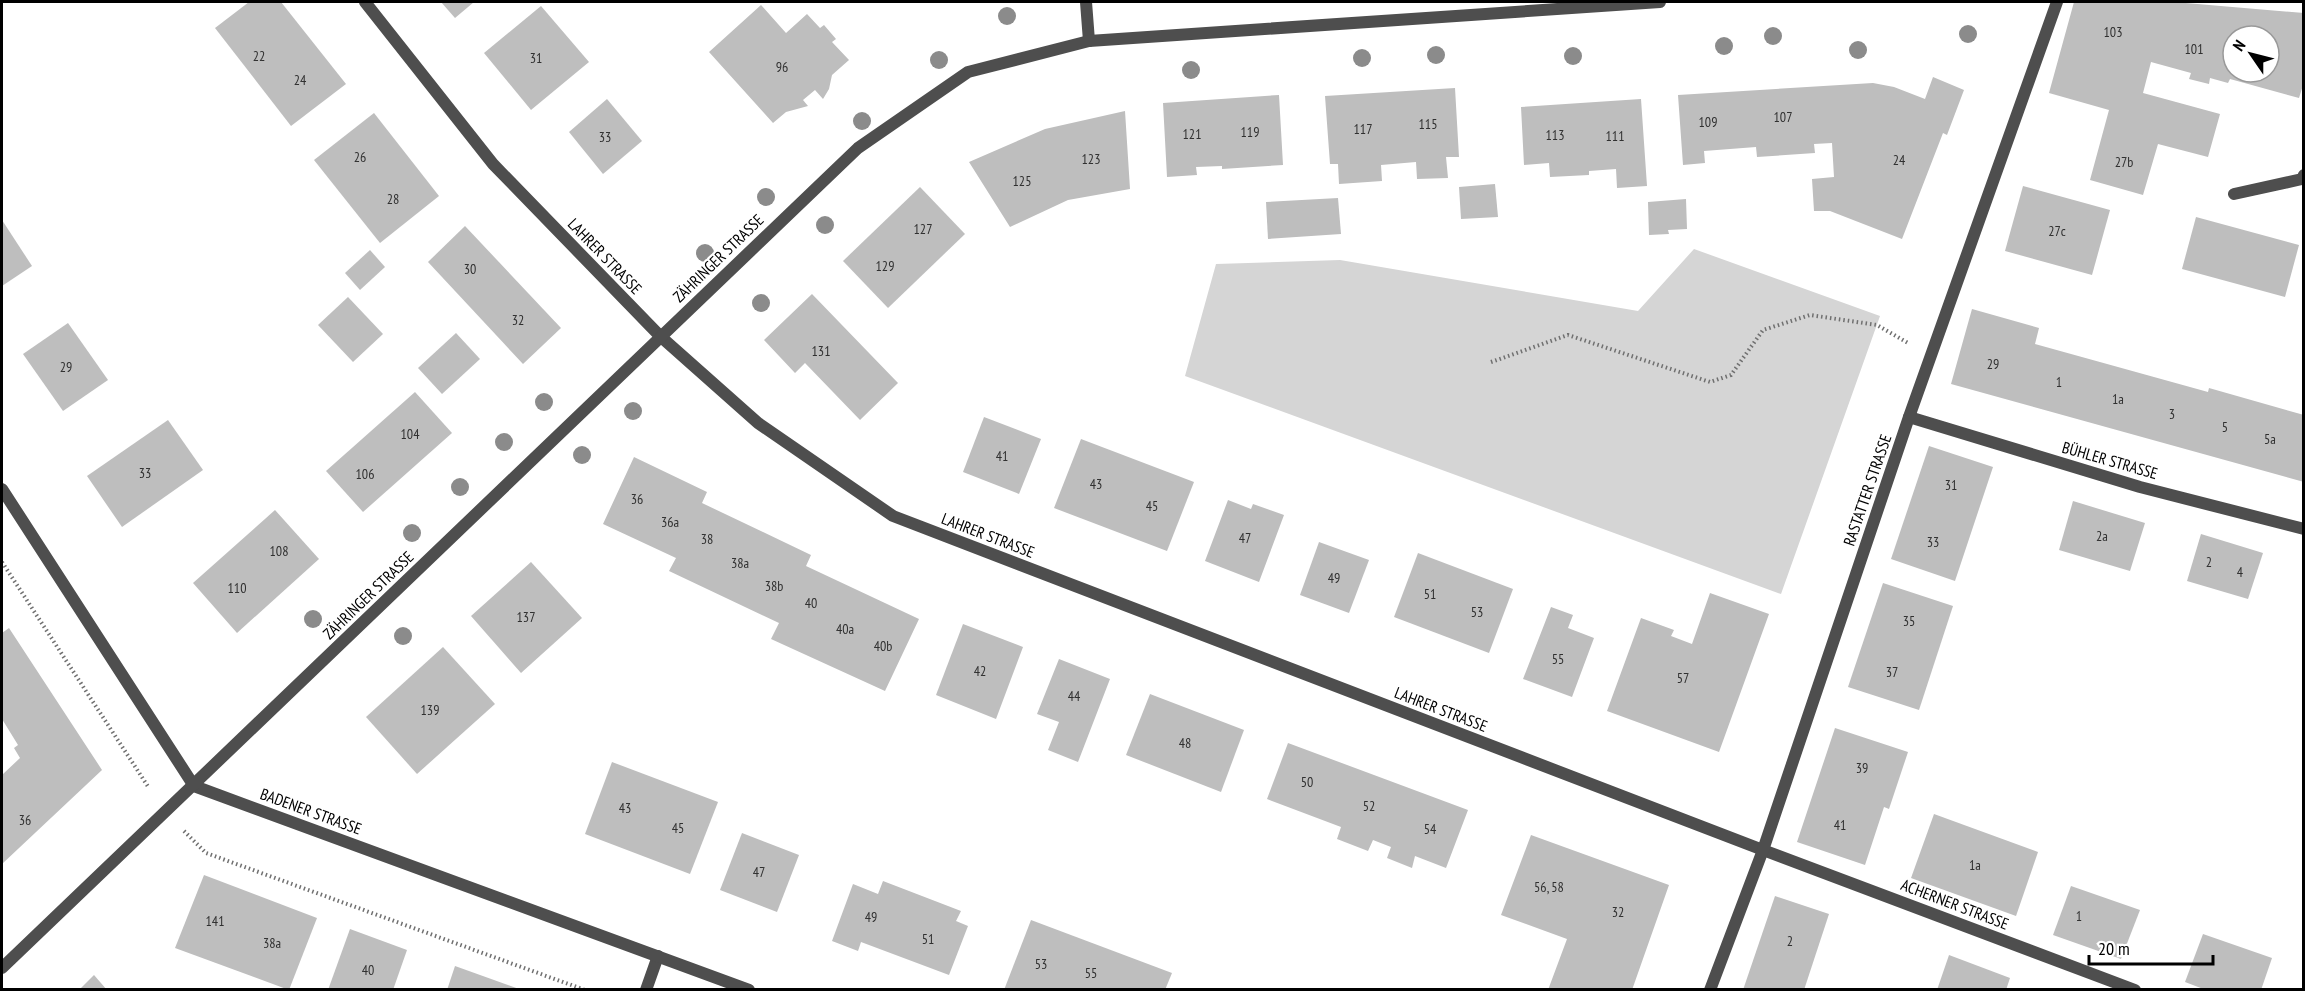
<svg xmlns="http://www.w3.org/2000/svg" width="2305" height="991" font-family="'PT Sans Narrow',sans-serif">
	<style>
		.green { fill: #d5d5d5 }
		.building { fill: #bebebe; fill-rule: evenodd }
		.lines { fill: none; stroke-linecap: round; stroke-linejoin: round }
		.path { stroke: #707070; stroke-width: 4; stroke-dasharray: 1.5 3; stroke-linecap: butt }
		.service { stroke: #4e4e4e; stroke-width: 12 }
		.minor { stroke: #4e4e4e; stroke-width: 12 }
		.tree { fill: #8b8b8b }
		.labels { text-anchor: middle; stroke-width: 4.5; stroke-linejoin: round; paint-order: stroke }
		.number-label { font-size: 14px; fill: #303030 }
		.street-label { font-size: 16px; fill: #000; stroke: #fff }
	</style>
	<rect width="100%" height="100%" fill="#fff"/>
	<polygon class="green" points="1694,249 1880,316 1781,594 1185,376 1216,264 1340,260 1638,311"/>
	<g class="building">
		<polygon points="249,2 281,2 346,84 291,126 215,28"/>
		<polygon points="441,2 474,2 455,18"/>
		<path d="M 2074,2 L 2174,2 L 2304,13 L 2304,82 L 2299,98 L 2230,79 L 2228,83 L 2210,78 L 2209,84 L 2189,79 L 2191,73 L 2151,62 L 2143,93 L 2220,114 L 2208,157 L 2158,144 L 2143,195 L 2090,180 L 2109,110 L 2049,93 ZM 2233,36 L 2269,36 L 2269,72 L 2233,72 Z"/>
		<polygon points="761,5 786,33 807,14 820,28 824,25 836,39 832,42 849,60 832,75 829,89 823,99 815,90 803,100 808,106 786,112 773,123 709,52"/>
		<polygon points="541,6 589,62 531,110 484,53"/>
		<polygon points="1933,77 1964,90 1947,135 1943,133 1902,239 1830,211 1814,211 1812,179 1834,177 1832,143 1814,144 1815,153 1757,157 1756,147 1704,151 1705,163 1683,165 1678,95 1873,83 1894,87 1925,99"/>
		<polygon points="1455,88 1459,157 1446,157 1448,178 1417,179 1416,162 1381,165 1382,181 1339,184 1338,164 1330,164 1325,96"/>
		<polygon points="1279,95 1283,165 1222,169 1222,166 1196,167 1197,175 1167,177 1163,103"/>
		<polygon points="607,99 642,141 603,174 569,132"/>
		<polygon points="1641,99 1647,186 1617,188 1616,169 1589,171 1589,175 1550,177 1549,163 1524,165 1521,107"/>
		<polygon points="1125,111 1130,189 1068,200 1010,227 969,162 1045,129"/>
		<polygon points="374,113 439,196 380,243 314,160"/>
		<polygon points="1495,184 1498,217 1461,219 1459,187"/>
		<polygon points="2023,186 2110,210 2092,275 2005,251"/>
		<polygon points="920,187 965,234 888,308 843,261"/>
		<polygon points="1338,198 1341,234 1268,239 1266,202"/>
		<polygon points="1686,199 1687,229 1668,230 1669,234 1649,235 1648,202"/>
		<polygon points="2196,217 2299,245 2285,297 2182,269"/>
		<polygon points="2,220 32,266 2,286"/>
		<polygon points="465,226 561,328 523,364 428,262"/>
		<polygon points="370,250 385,267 360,290 345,273"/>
		<polygon points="812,294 898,383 860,420 805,363 795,373 764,340"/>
		<polygon points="348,297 383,334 353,362 318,325"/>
		<polygon points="1972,309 2039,328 2035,344 2208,392 2209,388 2304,415 2304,482 1951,384"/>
		<polygon points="68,323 108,380 63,411 23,354"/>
		<polygon points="456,333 480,359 442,394 418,368"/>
		<polygon points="415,392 452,433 363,512 326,471"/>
		<polygon points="984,417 1041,439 1019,494 963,472"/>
		<polygon points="168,420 203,470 122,527 87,476"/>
		<polygon points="1081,439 1194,482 1167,551 1054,508"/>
		<polygon points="1929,446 1993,467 1955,581 1891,559"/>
		<polygon points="634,457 707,492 702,503 811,555 806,566 919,619 885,691 771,639 779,623 669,571 676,558 603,524"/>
		<polygon points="1228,500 1251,509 1253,504 1284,515 1259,582 1205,561"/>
		<polygon points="2073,501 2145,523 2130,571 2059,550"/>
		<polygon points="275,510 319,559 237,633 193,583"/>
		<polygon points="2201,534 2263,553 2248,599 2187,581"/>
		<polygon points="1319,542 1369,560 1349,613 1300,595"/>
		<polygon points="1418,553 1513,589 1489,653 1394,617"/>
		<polygon points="531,562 582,618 521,673 471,616"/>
		<polygon points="1883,583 1953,606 1919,710 1848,687"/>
		<polygon points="1710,593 1769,614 1719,752 1607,711 1641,618 1674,630 1671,636 1692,644"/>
		<polygon points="1551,607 1573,615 1568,628 1594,638 1572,697 1523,679"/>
		<polygon points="963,624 1023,647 996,719 936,695"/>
		<polygon points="9,628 102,770 2,864 2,775 20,758 14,748 18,745 2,719 2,633"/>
		<polygon points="443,647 495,704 417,774 366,717"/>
		<polygon points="1059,659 1110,679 1078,762 1048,750 1059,722 1037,714"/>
		<polygon points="1150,694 1244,730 1221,792 1126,755"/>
		<polygon points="1835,728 1908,752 1889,809 1884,807 1865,865 1797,842"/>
		<polygon points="1288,743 1468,810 1446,868 1415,856 1412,868 1387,858 1391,847 1373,840 1368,851 1337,839 1341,827 1267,799"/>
		<polygon points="612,762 718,802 690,874 585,834"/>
		<polygon points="1934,814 2038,852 2016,916 1911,878"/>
		<polygon points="742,833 799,855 777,912 720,890"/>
		<polygon points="1531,835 1669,885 1632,990 1548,990 1567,939 1501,915"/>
		<polygon points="204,875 317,918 289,990 175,948"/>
		<polygon points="883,881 961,911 956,921 968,926 949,975 861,942 858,951 832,941 853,884 878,894"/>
		<polygon points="2071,886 2140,910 2121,959 2053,935"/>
		<polygon points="1775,896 1829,914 1804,990 1743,990"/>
		<polygon points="1031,920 1172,973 1165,990 1004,990"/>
		<polygon points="350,929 407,950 393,990 328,990"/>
		<polygon points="2203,934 2272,958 2261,990 2206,990 2185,982"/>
		<polygon points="1949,955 2010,978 2006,990 1937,990"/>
		<polygon points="455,966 519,989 519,990 447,990"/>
		<polygon points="94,975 107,990 79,990"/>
	</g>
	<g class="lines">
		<g class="path">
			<polyline points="1491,362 1568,335 1710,382 1731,375 1763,330 1810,315 1877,325 1908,343"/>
			<polyline points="2,562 149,788"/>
			<polyline points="184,831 206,853 585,990"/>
		</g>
		<g class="service">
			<polyline points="2234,194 2302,179 2304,175"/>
			<polyline points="646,990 658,956"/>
		</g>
		<g class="minor">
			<polyline points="365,2 493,164 660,336 758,423 893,516 1763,850 2135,990"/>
			<polyline points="1086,2 1089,41"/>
			<polyline points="1909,417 2140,487 2304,529"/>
			<polyline points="2,489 194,786 749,990"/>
			<polyline points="2,968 858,148 968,72 1089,41 1660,2"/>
			<polyline points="1710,990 1763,850 1909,417 2057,2"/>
		</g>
	</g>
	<g class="tree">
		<circle cx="1007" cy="16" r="9"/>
		<circle cx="1968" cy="34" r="9"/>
		<circle cx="1773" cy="36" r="9"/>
		<circle cx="1724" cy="46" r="9"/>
		<circle cx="1858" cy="50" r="9"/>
		<circle cx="1436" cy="55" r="9"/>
		<circle cx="1573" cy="56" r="9"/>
		<circle cx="1362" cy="58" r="9"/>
		<circle cx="939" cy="60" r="9"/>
		<circle cx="1191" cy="70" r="9"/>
		<circle cx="862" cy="121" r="9"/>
		<circle cx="766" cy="197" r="9"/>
		<circle cx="825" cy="225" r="9"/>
		<circle cx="705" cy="253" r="9"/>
		<circle cx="761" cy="303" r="9"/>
		<circle cx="544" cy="402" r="9"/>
		<circle cx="633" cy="411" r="9"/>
		<circle cx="504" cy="442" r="9"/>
		<circle cx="582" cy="455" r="9"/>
		<circle cx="460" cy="487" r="9"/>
		<circle cx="412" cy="533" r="9"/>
		<circle cx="313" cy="619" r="9"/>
		<circle cx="403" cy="636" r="9"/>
	</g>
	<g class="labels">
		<g class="number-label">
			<text x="2113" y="37">103</text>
			<text x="2194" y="54">101</text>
			<text x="259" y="61">22</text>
			<text x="536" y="63">31</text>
			<text x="782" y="72">96</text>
			<text x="300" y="85">24</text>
			<text x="1783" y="122">107</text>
			<text x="1708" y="127">109</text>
			<text x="1428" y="129">115</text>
			<text x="1363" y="134">117</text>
			<text x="1250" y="137">119</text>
			<text x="1192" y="139">121</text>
			<text x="1555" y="140">113</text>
			<text x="1615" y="141">111</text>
			<text x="605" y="142">33</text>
			<text x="360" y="162">26</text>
			<text x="1091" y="164">123</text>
			<text x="1899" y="165">24</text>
			<text x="2124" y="167">27b</text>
			<text x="1022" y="186">125</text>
			<text x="393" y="204">28</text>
			<text x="923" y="234">127</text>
			<text x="2057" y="236">27c</text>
			<text x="885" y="271">129</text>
			<text x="470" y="274">30</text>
			<text x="518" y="325">32</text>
			<text x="821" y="356">131</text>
			<text x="1993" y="369">29</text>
			<text x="66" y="372">29</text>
			<text x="2059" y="387">1</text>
			<text x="2118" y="404">1a</text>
			<text x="2172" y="419">3</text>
			<text x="2225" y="432">5</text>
			<text x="410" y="439">104</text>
			<text x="2270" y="444">5a</text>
			<text x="1002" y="461">41</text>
			<text x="145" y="478">33</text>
			<text x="365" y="479">106</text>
			<text x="1096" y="489">43</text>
			<text x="1951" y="490">31</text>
			<text x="637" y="504">36</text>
			<text x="1152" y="511">45</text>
			<text x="670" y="527">36a</text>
			<text x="2102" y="541">2a</text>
			<text x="1245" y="543">47</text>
			<text x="707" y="544">38</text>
			<text x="1933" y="547">33</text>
			<text x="279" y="556">108</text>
			<text x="2209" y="567">2</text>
			<text x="740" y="568">38a</text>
			<text x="2240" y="577">4</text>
			<text x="1334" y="583">49</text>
			<text x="774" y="591">38b</text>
			<text x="237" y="593">110</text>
			<text x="1430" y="599">51</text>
			<text x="811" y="608">40</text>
			<text x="1477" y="617">53</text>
			<text x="526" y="622">137</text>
			<text x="1909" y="626">35</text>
			<text x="845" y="634">40a</text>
			<text x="883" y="651">40b</text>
			<text x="1558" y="664">55</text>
			<text x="980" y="676">42</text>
			<text x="1892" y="677">37</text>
			<text x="1683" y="683">57</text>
			<text x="1074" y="701">44</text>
			<text x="430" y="715">139</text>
			<text x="1185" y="748">48</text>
			<text x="1862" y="773">39</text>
			<text x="1307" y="787">50</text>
			<text x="1369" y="811">52</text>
			<text x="625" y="813">43</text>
			<text x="25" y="825">36</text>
			<text x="1840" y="830">41</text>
			<text x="678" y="833">45</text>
			<text x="1430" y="834">54</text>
			<text x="1975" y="870">1a</text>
			<text x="759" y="877">47</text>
			<text x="1549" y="892">56, 58</text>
			<text x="1618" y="917">32</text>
			<text x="2079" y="921">1</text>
			<text x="871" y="922">49</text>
			<text x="215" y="926">141</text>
			<text x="928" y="944">51</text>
			<text x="1790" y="946">2</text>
			<text x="272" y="948">38a</text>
			<text x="1041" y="969">53</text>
			<text x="368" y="975">40</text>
			<text x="1091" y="978">55</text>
		</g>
		<g class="street-label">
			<text transform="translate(605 256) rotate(46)" y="6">LAHRER STRASSE</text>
			<text transform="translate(718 258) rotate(-44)" y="6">ZÄHRINGER STRASSE</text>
			<text transform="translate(2110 460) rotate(16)" y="6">BÜHLER STRASSE</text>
			<text transform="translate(1867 490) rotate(-71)" y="6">RASTATTER STRASSE</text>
			<text transform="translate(988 535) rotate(21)" y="6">LAHRER STRASSE</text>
			<text transform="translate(368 595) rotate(-44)" y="6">ZÄHRINGER STRASSE</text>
			<text transform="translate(1441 709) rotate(21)" y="6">LAHRER STRASSE</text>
			<text transform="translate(311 811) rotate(20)" y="6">BADENER STRASSE</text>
			<text transform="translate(1955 904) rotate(21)" y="6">ACHERNER STRASSE</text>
		</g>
	</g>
	<rect width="2305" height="991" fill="none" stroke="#000000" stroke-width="6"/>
	<g transform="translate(2251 54) rotate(305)"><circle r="28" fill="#ffffff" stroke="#999999" stroke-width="1.5"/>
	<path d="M0-4.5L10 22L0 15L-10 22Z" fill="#000000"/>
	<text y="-9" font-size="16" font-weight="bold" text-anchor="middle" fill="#000000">N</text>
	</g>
	<path d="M2089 955v9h124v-9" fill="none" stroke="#000000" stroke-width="3"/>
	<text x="2098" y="955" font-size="18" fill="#000000" stroke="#ffffff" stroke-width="4.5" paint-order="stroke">20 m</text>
</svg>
